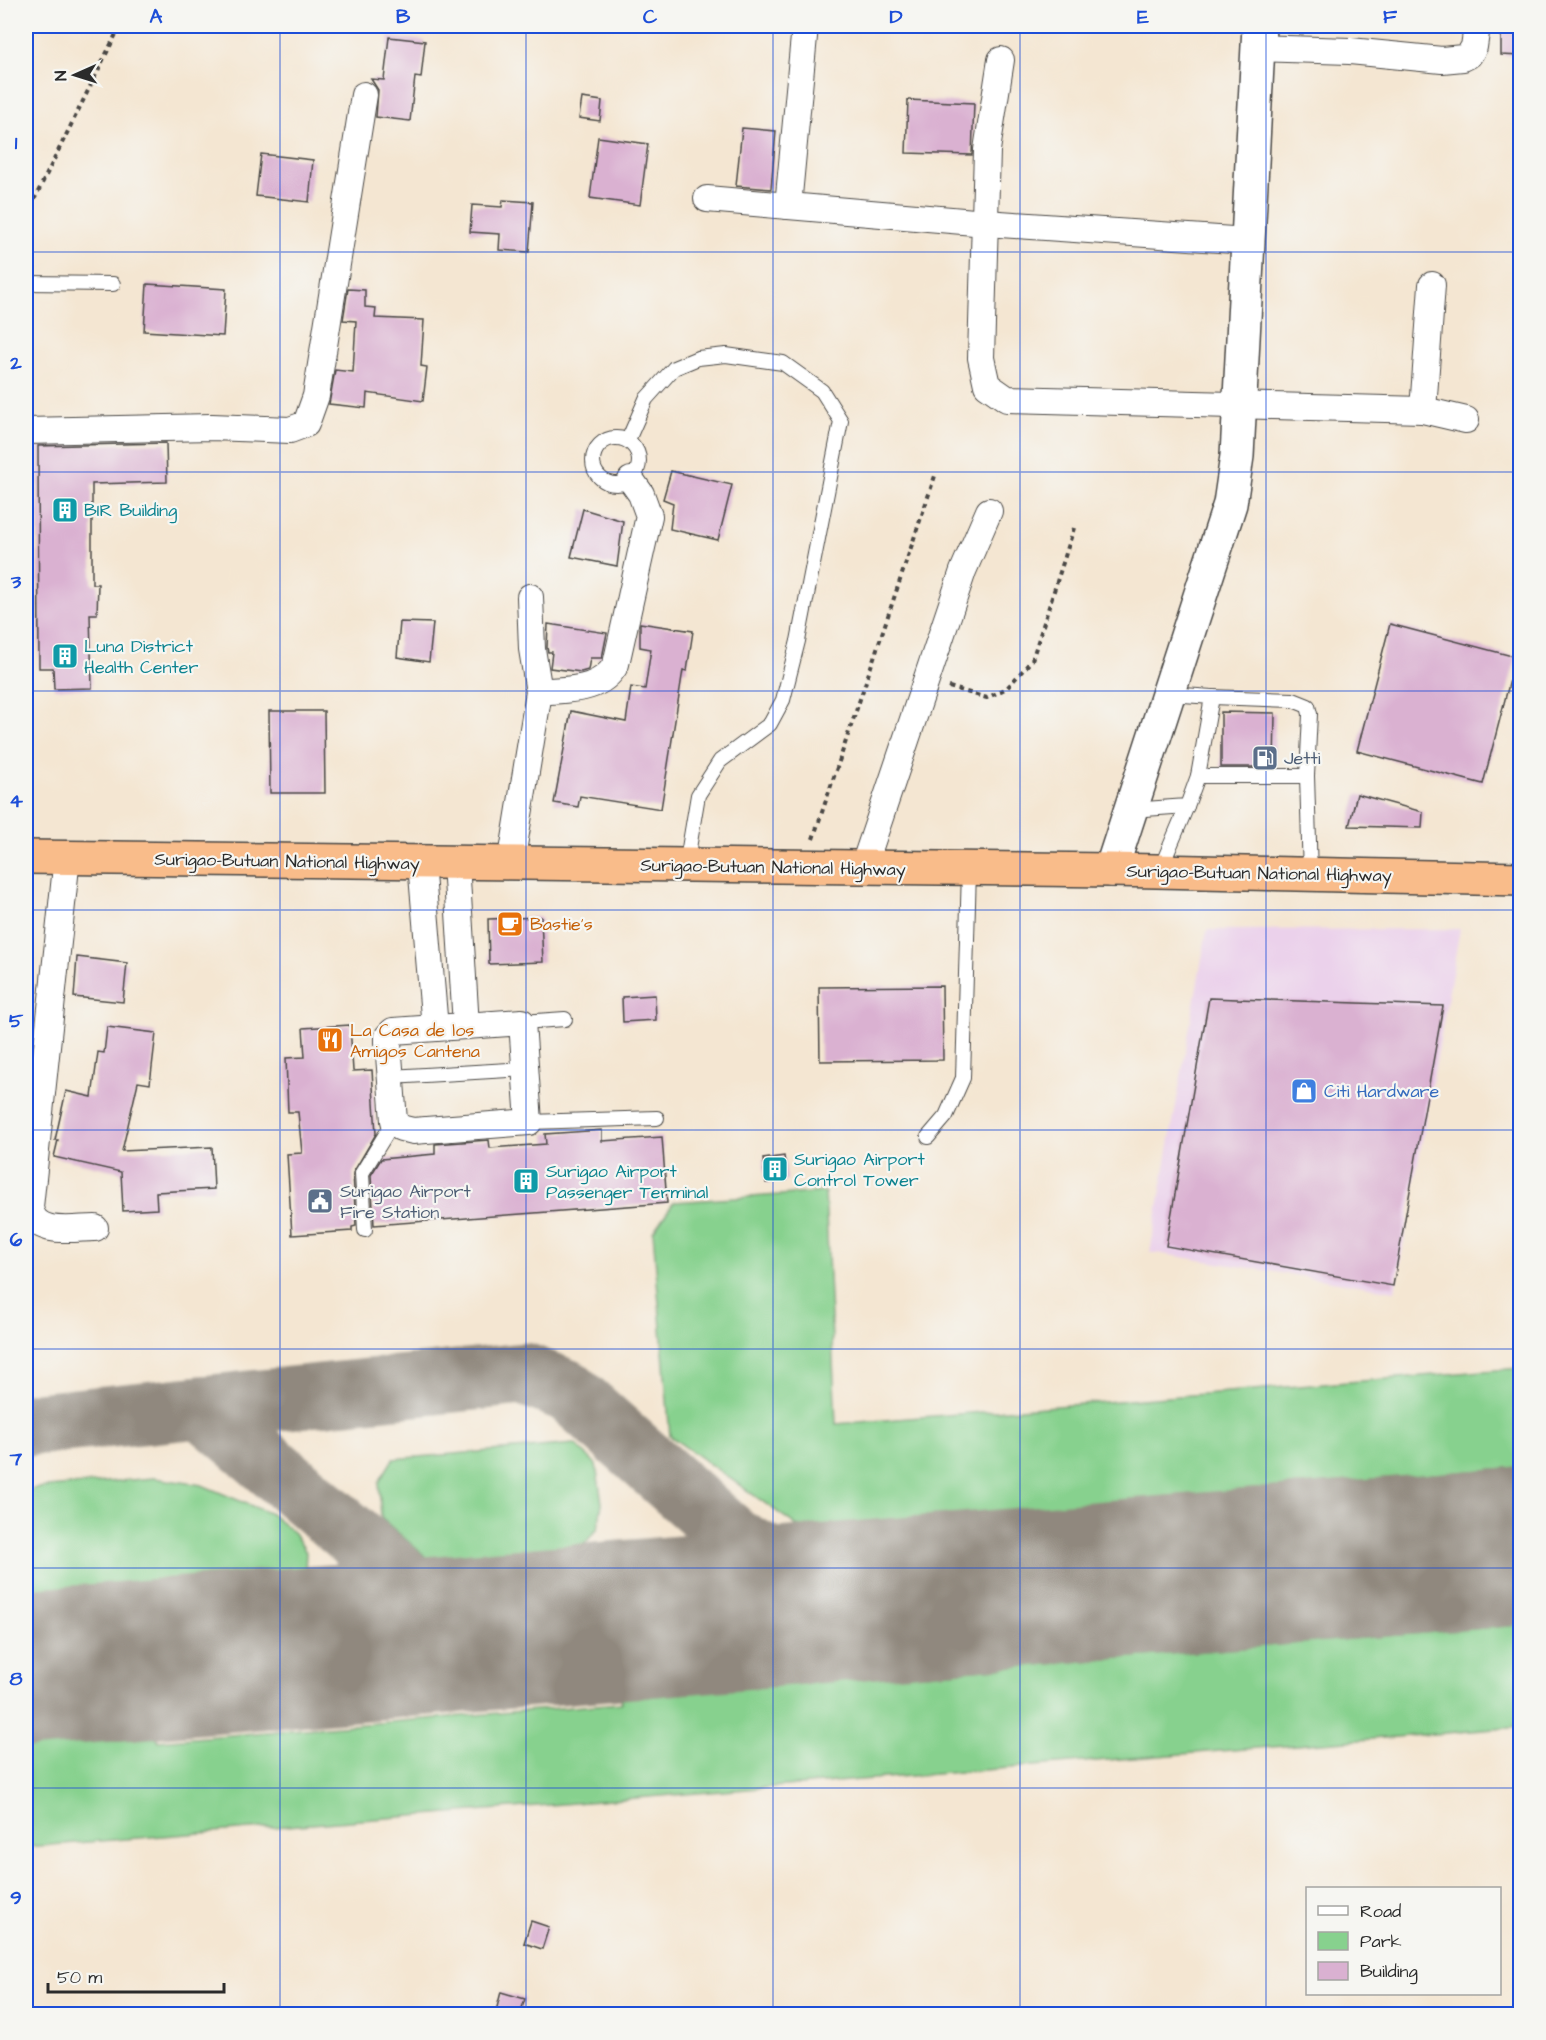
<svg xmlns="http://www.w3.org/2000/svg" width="1546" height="2040" font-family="'Architects Daughter',sans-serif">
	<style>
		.built { fill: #ebd1eb }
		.green { fill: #87d18e; stroke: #597e5c; stroke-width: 1.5 }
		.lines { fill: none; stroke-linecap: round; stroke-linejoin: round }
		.taxiway { stroke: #90887e; stroke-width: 63 }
		.runway { stroke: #90887e; stroke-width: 159 }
		.building { fill: #dab1d1 }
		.service-casing { stroke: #494744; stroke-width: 16 }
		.minor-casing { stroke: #494744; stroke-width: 28 }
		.tertiary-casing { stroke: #494744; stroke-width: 36 }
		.trunk-casing { stroke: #494744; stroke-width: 36 }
		.path { stroke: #494744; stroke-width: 4; stroke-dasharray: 4.5 4.5; stroke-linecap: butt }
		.service { stroke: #fff; stroke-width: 14 }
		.minor { stroke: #fff; stroke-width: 26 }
		.tertiary { stroke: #fff; stroke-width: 33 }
		.trunk { stroke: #f9bc8a; stroke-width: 33 }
		.grid { fill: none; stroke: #1d4ed8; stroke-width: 1.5; stroke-opacity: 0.55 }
		.labels { text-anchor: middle; stroke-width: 4.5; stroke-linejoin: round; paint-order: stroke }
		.culture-label { font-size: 18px; fill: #0d838f; stroke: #f6f6f2; text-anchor: start }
		.service-label { font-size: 18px; fill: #4e5e75; stroke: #f6f6f2; text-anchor: start }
		.street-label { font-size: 18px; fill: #2b2b2b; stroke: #f6f6f2 }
		.food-label { font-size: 18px; fill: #c56008; stroke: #f6f6f2; text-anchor: start }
		.shop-label { font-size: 18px; fill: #366cbe; stroke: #f6f6f2; text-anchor: start }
		.neatline { fill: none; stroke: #1d4ed8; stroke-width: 2 }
		.grid-label { font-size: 20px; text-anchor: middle; font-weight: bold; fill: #1d4ed8 }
	</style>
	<rect width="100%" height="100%" fill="#f6f6f2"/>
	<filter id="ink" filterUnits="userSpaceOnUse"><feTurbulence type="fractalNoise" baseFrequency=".0167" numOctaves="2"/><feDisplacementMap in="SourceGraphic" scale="12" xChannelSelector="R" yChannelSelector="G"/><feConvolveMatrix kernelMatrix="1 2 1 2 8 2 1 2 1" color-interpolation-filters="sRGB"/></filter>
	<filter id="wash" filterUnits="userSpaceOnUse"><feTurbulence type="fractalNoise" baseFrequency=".008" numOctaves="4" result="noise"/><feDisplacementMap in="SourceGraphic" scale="24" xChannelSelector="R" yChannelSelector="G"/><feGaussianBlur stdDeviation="1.35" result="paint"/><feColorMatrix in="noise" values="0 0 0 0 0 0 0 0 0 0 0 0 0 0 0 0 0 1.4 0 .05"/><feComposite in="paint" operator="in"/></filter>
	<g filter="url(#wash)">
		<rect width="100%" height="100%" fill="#f4e6d2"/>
		<polygon class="built" points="1460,929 1395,1291 1150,1252 1207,930"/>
		<g class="green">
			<polygon points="825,1192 836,1424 1520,1368 1520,1467 909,1518 911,1541 868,1545 865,1525 803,1530 670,1436 653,1232 674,1202"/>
			<polygon points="575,1444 596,1464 602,1503 598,1528 581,1548 431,1561 381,1518 379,1482 393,1459"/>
			<polygon points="154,1478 202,1485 271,1514 294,1533 306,1552 305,1571 146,1584 148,1600 26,1611 26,1492 36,1488"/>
			<polygon points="1520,1625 1520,1727 26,1847 26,1735 156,1724 158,1741 621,1703 619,1676 923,1651 925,1674"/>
		</g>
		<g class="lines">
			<g class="taxiway">
				<polyline points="201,1407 467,1633"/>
				<polyline points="26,1425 524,1374 568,1391 736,1540 811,1580 866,1600"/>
			</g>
			<polyline class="runway" points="26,1669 1520,1546"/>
		</g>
		<g id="blocks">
			<g class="building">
				<polygon points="1501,26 1521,26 1521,56 1501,55"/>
				<polygon points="389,37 425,41 421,78 415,77 410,121 376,117 378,90 371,79 384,80"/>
				<polygon points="582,98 602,101 600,121 579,118"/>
				<polygon points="908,100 974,103 972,155 906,153"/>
				<polygon points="742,128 776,131 771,189 736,186"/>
				<polygon points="598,137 648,144 640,205 590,198"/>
				<polygon points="261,154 313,160 309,202 256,196"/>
				<polygon points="503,200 533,202 529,252 499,250 500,234 470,232 472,205 502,207"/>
				<polygon points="147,284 226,289 223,336 144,331"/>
				<polygon points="348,289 365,290 365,307 376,308 375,318 424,320 421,366 427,367 423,401 367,393 366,408 329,404 335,370 353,372 356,321 343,320"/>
				<polygon points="166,443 167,482 92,484 92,584 98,584 97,614 90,614 92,688 54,689 53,668 39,668 38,446"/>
				<polygon points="671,471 732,485 718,540 670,529 673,503 663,499"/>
				<polygon points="583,509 623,521 617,566 571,557"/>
				<polygon points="400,622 433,623 429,662 397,657"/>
				<polygon points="640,623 693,631 687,671 683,670 661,809 580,796 578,807 554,803 571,711 626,722 631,687 645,689 651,649 640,647"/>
				<polygon points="548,624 607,633 602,658 590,658 588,670 581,672 550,668 552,652 548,652 547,648"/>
				<polygon points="1390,624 1516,657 1483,784 1357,751"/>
				<polygon points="269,711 324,711 325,793 270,793"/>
				<polygon points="1221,712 1275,713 1274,767 1221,767"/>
				<polygon points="1357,794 1423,812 1422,828 1349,826"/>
				<polygon points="541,917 543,962 489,964 488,919"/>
				<polygon points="77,957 127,963 123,1002 74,997"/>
				<polygon points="942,986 943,1060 820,1061 819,987"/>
				<polygon points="655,995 656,1020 623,1022 622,997"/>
				<polygon points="1209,998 1443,1006 1393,1286 1166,1246"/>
				<polygon points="350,1025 353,1071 372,1070 376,1134 353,1173 356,1226 352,1227 352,1231 292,1235 287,1154 302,1153 298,1112 288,1112 286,1058 305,1057 303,1028"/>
				<polygon points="107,1027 156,1033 150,1084 138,1082 122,1151 212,1147 214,1189 156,1192 157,1209 123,1211 121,1172 54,1157 58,1140 55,1140 66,1091 92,1097 98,1052 104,1053"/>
				<polygon points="602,1130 602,1141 662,1137 667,1203 374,1225 371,1175 381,1159 435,1154 435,1144 489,1140 490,1148 546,1144 545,1134"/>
				<polygon points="784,1156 787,1180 766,1183 763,1159"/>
				<polygon points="531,1921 549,1927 542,1949 524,1943"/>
				<polygon points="501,1992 525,1999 520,2014 496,2011"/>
			</g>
		</g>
	</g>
	<g filter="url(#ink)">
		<use href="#blocks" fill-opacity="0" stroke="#494744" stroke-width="1.5"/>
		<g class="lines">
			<defs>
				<g id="service">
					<polyline points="26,283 113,284"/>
					<circle cx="616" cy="461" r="23"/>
					<polyline points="628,440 646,399 674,368 698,358 726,355 783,363 822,391 841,421 798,641 783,700 770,724 720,761 698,795 686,866"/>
					<polyline points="1212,697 1293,700 1308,706 1310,714 1307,776"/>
					<polyline points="1198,776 1307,776 1310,875"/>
					<polyline points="1131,810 1187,806 1198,776 1212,697 1169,694"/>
					<polyline points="1160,870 1187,806"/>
					<polyline points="522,1022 565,1019"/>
					<polyline points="391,1077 525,1069"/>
					<polyline points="529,1122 657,1118"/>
					<polyline points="928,1137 946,1116 963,1078 969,870"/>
					<polyline points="365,1230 362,1173 394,1121"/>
				</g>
				<g id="minor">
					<polyline points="1258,48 1350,51 1442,60 1463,58 1469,55 1474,47 1477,26"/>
					<polyline points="1001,60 987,150 981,358 987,385 1007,399 1423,410 1466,420"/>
					<polyline points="707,199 986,223 1247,241"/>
					<polyline points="788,206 805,26"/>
					<polyline points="1423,410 1432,285"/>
					<polyline points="26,431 212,427 290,430 306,424 316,396 364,95"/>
					<path d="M 539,692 C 567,689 601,692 616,664 L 649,516 L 641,494 L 631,480"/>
					<path d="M 67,857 L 30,1207 C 34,1237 73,1228 95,1228"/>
					<polyline points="421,863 435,1028"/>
					<polyline points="456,863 466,1026"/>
					<polyline points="511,864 539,692 532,649 530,597"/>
					<polyline points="863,868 963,571 989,511"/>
					<polygon points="522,1022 529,1122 413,1131 401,1128 394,1121 388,1042 388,1036 393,1031"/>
				</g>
				<polyline id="tertiary" points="1111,870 1230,504 1237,456 1259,26"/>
				<polyline id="trunk" points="26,857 1111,870 1520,879"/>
			</defs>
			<use href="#service" class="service-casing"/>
			<use href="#minor" class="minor-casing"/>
			<use href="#tertiary" class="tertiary-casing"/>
			<use href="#trunk" class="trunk-casing"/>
			<g class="path">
				<polyline points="26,216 120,26"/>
				<polyline points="949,687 987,698 1007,688 1032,660 1074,528"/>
				<polyline points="813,839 936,473"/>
			</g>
			<use href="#service" class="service"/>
			<use href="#minor" class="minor"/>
			<use href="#tertiary" class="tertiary"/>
			<use href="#trunk" class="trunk"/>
		</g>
	</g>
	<path class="grid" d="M 280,26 L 280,2014M 526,26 L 526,2014M 773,26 L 773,2014M 1020,26 L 1020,2014M 1266,26 L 1266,2014M 26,252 L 1520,252M 26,472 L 1520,472M 26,691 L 1520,691M 26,910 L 1520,910M 26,1130 L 1520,1130M 26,1349 L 1520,1349M 26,1568 L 1520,1568M 26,1788 L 1520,1788"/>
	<defs>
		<symbol id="building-square" viewBox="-11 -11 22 22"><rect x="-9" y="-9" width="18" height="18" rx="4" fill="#0f9aa8" stroke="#f6f6f2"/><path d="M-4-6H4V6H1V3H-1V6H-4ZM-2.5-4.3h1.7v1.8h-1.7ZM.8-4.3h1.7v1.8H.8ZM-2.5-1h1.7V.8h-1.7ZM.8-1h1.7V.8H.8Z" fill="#fff"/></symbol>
		<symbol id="fuel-square" viewBox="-11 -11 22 22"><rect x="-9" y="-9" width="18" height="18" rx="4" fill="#5c6f8a" stroke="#f6f6f2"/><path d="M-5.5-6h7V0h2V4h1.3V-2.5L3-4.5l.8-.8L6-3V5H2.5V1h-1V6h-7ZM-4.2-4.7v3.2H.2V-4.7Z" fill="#fff"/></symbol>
		<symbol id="cafe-square" viewBox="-11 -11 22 22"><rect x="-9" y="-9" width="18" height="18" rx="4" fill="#e8710a" stroke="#f6f6f2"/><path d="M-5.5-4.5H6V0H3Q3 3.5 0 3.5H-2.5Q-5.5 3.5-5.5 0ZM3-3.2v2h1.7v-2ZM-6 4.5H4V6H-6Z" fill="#fff"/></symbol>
		<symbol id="restaurant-square" viewBox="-11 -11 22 22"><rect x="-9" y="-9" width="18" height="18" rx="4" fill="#e8710a" stroke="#f6f6f2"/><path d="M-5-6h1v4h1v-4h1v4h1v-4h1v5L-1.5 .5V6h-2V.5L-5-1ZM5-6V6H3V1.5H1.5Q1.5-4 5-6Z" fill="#fff"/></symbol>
		<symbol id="shop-square" viewBox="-11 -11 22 22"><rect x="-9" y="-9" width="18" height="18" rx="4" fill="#3f7fe0" stroke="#f6f6f2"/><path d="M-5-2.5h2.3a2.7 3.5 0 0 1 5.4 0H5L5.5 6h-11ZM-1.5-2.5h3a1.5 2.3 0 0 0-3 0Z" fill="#fff"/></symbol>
		<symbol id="civic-square" viewBox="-11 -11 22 22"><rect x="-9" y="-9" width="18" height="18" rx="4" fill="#5c6f8a" stroke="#f6f6f2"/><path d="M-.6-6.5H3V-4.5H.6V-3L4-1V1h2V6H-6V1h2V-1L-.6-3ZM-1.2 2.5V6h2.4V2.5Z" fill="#fff"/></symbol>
	</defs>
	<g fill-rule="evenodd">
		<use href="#building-square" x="50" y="495" width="30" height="30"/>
		<use href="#building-square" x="50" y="641" width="30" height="30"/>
		<use href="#fuel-square" x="1250" y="743" width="30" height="30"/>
		<use href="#cafe-square" x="495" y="909" width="30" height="30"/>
		<use href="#restaurant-square" x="315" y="1025" width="30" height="30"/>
		<use href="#shop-square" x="1289" y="1076" width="30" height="30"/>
		<use href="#building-square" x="760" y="1154" width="30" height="30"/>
		<use href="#building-square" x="511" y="1166" width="30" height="30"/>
		<use href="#civic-square" x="305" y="1186" width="30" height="30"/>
	</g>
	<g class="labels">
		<g class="culture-label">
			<text x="84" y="516">BIR Building</text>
			<text x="84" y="652">Luna District<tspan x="84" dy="21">Health Center</tspan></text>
			<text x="794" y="1165">Surigao Airport<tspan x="794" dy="21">Control Tower</tspan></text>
			<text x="546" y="1177">Surigao Airport<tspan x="546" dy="21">Passenger Terminal</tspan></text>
		</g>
		<g class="service-label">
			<text x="1284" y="764">Jetti</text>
			<text x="340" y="1197">Surigao Airport<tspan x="340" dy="21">Fire Station</tspan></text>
		</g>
		<g class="street-label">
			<text transform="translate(287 861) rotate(1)" y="6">Surigao-Butuan National Highway</text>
			<text transform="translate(773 867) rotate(1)" y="6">Surigao-Butuan National Highway</text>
			<text transform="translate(1259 873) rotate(1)" y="6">Surigao-Butuan National Highway</text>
		</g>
		<g class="food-label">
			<text x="530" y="930">Bastie's</text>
			<text x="350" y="1036">La Casa de los<tspan x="350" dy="21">Amigos Cantena</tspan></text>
		</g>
		<g class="shop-label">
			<text x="1324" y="1097">Citi Hardware</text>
		</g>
	</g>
	<rect width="1546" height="2040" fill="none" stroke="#f6f6f2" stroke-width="66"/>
	<rect x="1306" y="1887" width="195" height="108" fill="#f6f6f2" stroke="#a5a5a2" stroke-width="1.5"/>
	<rect x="1318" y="1906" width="30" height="9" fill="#ffffff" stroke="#a5a5a2" stroke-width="1.5"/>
	<text x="1360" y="1917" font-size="18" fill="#2b2b2b">Road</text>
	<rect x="1318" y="1932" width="30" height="18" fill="#87d18e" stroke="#a5a5a2" stroke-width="1.5"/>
	<text x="1360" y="1947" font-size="18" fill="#2b2b2b">Park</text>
	<rect x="1318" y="1962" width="30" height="18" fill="#dab1d1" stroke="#a5a5a2" stroke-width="1.5"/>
	<text x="1360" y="1977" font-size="18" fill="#2b2b2b">Building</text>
	<g transform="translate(75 75) rotate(267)" stroke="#f6f6f2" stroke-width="4.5" paint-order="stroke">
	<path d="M0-4.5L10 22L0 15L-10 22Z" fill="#2b2b2b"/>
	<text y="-9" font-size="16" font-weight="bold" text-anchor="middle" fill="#2b2b2b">N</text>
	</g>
	<path d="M48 1983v9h176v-9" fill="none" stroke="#2b2b2b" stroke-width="3"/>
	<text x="57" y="1983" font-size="18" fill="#2b2b2b" stroke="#f6f6f2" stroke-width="4.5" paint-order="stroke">50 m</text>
	<rect x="33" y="33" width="1480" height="1974" class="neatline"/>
	<g class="grid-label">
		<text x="156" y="23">A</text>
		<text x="403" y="23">B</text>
		<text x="650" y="23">C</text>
		<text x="896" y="23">D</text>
		<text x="1143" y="23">E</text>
		<text x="1390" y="23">F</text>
		<text x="16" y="149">1</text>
		<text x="16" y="369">2</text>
		<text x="16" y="588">3</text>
		<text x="16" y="807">4</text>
		<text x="16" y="1027">5</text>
		<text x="16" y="1246">6</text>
		<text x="16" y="1465">7</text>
		<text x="16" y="1685">8</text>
		<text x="16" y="1904">9</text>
	</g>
</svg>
